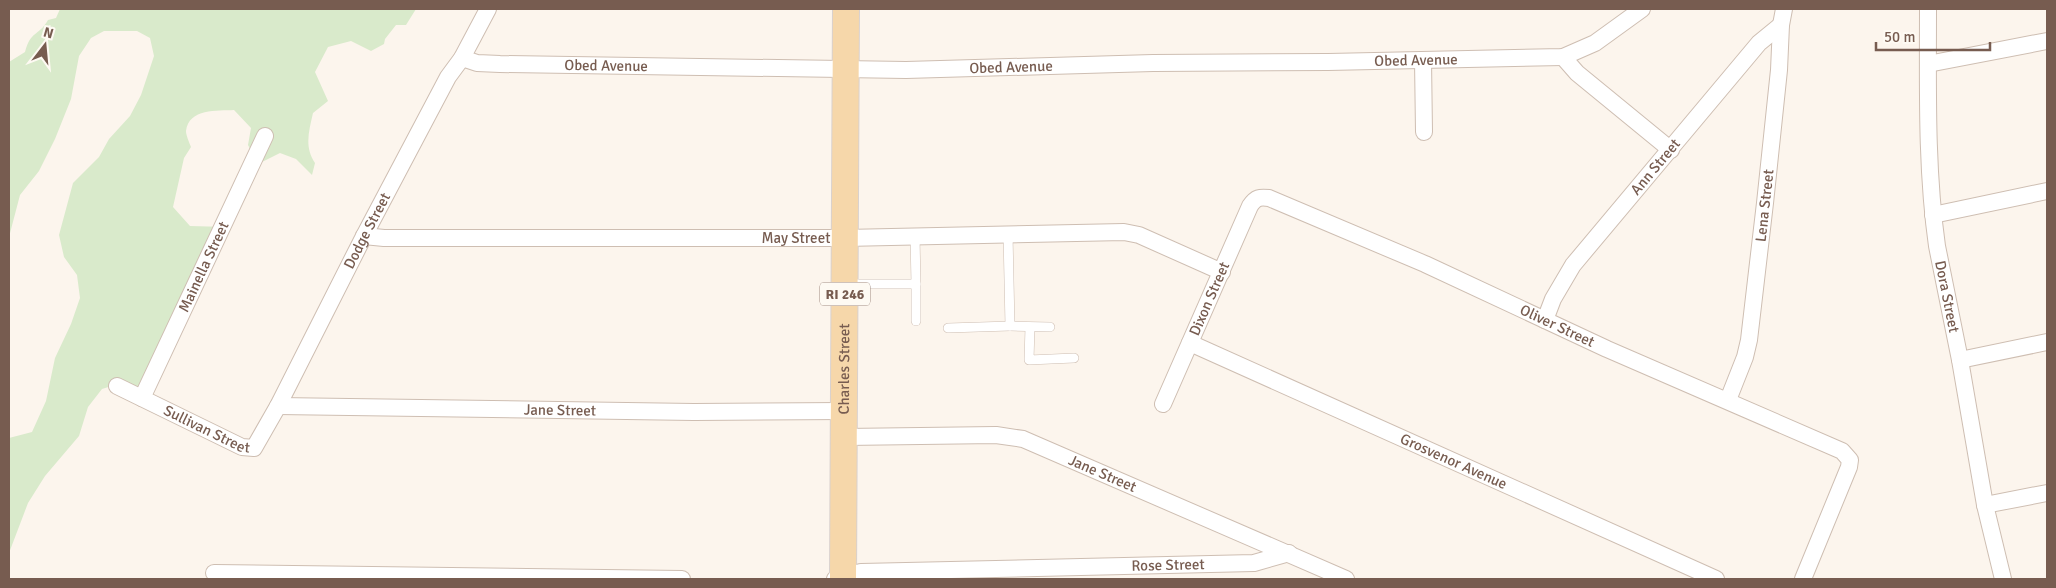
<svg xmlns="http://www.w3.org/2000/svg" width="2056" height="588" font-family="Signika,sans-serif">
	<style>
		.green { fill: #d9eacb }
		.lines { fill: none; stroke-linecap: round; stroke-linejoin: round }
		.service-casing { stroke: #cebeb2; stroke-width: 10 }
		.minor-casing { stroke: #cebeb2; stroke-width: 18 }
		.primary-casing { stroke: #d9d1ce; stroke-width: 28 }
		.service { stroke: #fff; stroke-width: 9 }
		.minor { stroke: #fff; stroke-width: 16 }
		.primary { stroke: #f6d7aa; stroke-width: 26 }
		.labels { text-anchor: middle; stroke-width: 4.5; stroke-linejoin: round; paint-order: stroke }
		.shield { fill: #fefaf3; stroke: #a08b81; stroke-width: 1 }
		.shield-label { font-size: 14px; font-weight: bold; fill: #775c50 }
		.street-label { font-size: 15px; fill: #775c50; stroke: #fefaf3 }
	</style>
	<rect width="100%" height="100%" fill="#fcf5ed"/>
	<path class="green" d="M 60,9 L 416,9 L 406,25 L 396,25 L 385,39 L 384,44 L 371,51 L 351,41 L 328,47 L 315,72 L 328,101 L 313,113 C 309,131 304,147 315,163 L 312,175 L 296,159 L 280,153 L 258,164 L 248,145 L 251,128 L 234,110 C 217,111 189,108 186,131 C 186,135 189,142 191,147 L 184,158 L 173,207 L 190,226 L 227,227 L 141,392 L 118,384 L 102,389 L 88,407 L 79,436 L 45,476 L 28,503 L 9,553 L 9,438 L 32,432 L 46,401 L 55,358 L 71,324 L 80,298 L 77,275 L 64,257 L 59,235 L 73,183 L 99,157 L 109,139 L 130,116 L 141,95 L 154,56 L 150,38 L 137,31 L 104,31 L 91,38 L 79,56 L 71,99 L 55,139 L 39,171 L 20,195 L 9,237 L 9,62 L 25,52 C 31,30 38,37 48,20 L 56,18 Z"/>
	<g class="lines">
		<defs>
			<g id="service">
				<polyline points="848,284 916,284 915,236"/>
				<polyline points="916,284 916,321"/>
				<polyline points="1010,326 1050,327"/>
				<polyline points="1030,327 1029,360 1074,358"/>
				<polyline points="948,328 1010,326 1008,234"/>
			</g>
			<g id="minor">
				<path id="s1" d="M 1928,9 C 1928,88 1926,168 1937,246 L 1960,360 L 1985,505 L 2003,579"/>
				<polyline points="1563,57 1577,73 1671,150"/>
				<path id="s2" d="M 462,58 L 477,63 L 500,64 L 906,70 L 1153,63 L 1328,62 L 1563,57 L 1595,43 L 1642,9"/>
				<polyline points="1423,60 1424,132"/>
				<polyline points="1928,64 2047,41"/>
				<polyline points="1933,215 2047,191"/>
				<path id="s3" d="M 364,236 L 384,238 L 845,238 L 1124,232 L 1139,235 L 1222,272"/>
				<path id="s4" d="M 1545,320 L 1553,299 L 1573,265 L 1759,43 L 1781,25"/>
				<path id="s5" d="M 1190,343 L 1716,579"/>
				<polyline points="1960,360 2047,342"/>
				<path id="s6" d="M 117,386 L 242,447 L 254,448 L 278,406 L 364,236 L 448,77 L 462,58 L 488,9"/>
				<path id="s7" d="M 142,398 L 265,136"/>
				<path id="s8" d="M 1728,400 L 1745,357 L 1749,340 L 1765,203 L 1779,70 L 1781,25 L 1784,9"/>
				<path id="s9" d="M 1163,404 L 1250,206 C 1256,197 1260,197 1269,198 L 1425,264 L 1607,349 L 1842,451 L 1850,460 L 1849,467 L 1803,579"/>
				<path id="s10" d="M 278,406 L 694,412 L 844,411"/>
				<path id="s11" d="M 845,437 L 996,435 L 1023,439 L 1346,579"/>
				<polyline points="1985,505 2047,493"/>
				<polyline points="214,573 682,579"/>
				<path id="s12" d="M 835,579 L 861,572 L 1254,563 L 1289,553"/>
			</g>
			<g id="primary">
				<path id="s13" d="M 843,579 L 846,9"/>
			</g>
		</defs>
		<use href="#service" class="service-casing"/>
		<use href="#minor" class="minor-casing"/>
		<use href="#primary" class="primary-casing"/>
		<use href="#service" class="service"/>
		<use href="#minor" class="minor"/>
		<use href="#primary" class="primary"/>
	</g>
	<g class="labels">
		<rect class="shield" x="820" y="282.5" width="50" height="23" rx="4"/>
		<g class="shield-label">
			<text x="845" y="299">RI 246</text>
		</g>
		<g class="street-label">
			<text dy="5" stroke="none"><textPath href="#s2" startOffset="955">Obed Avenue</textPath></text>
			<text dy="5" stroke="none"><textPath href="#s2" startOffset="145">Obed Avenue</textPath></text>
			<text dy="5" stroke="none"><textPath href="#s2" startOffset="550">Obed Avenue</textPath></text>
			<text dy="5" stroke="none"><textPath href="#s4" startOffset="190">Ann Street</textPath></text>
			<text dy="5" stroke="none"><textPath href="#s8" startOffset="199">Lena Street</textPath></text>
			<text dy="5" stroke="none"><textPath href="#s6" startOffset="396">Dodge Street</textPath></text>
			<text dy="5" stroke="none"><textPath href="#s3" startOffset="432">May Street</textPath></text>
			<text dy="5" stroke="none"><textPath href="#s7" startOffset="145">Mainella Street</textPath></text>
			<text dy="5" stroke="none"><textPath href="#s1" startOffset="289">Dora Street</textPath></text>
			<text dy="5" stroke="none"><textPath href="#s9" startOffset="115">Dixon Street</textPath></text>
			<text dy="5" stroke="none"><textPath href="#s9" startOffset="554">Oliver Street</textPath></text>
			<text dy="5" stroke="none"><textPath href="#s13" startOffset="210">Charles Street</textPath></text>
			<text dy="5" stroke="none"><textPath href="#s10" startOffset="282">Jane Street</textPath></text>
			<text dy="5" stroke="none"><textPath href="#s6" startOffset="100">Sullivan Street</textPath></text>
			<text dy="5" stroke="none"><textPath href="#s5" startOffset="289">Grosvenor Avenue</textPath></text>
			<text dy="5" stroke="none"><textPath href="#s11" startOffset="265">Jane Street</textPath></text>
			<text dy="5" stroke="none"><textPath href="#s12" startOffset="334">Rose Street</textPath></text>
		</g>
	</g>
	<rect width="2056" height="588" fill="none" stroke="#775c50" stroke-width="20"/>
	<g transform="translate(45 45) rotate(16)" stroke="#fefaf3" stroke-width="4" paint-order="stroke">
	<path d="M0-4L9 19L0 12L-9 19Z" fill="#775c50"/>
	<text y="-8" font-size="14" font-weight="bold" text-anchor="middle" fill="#775c50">N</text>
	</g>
	<path d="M1876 42v8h114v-8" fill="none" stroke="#775c50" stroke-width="2.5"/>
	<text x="1884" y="42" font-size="15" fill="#775c50" stroke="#fefaf3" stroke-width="4" paint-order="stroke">50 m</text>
</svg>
